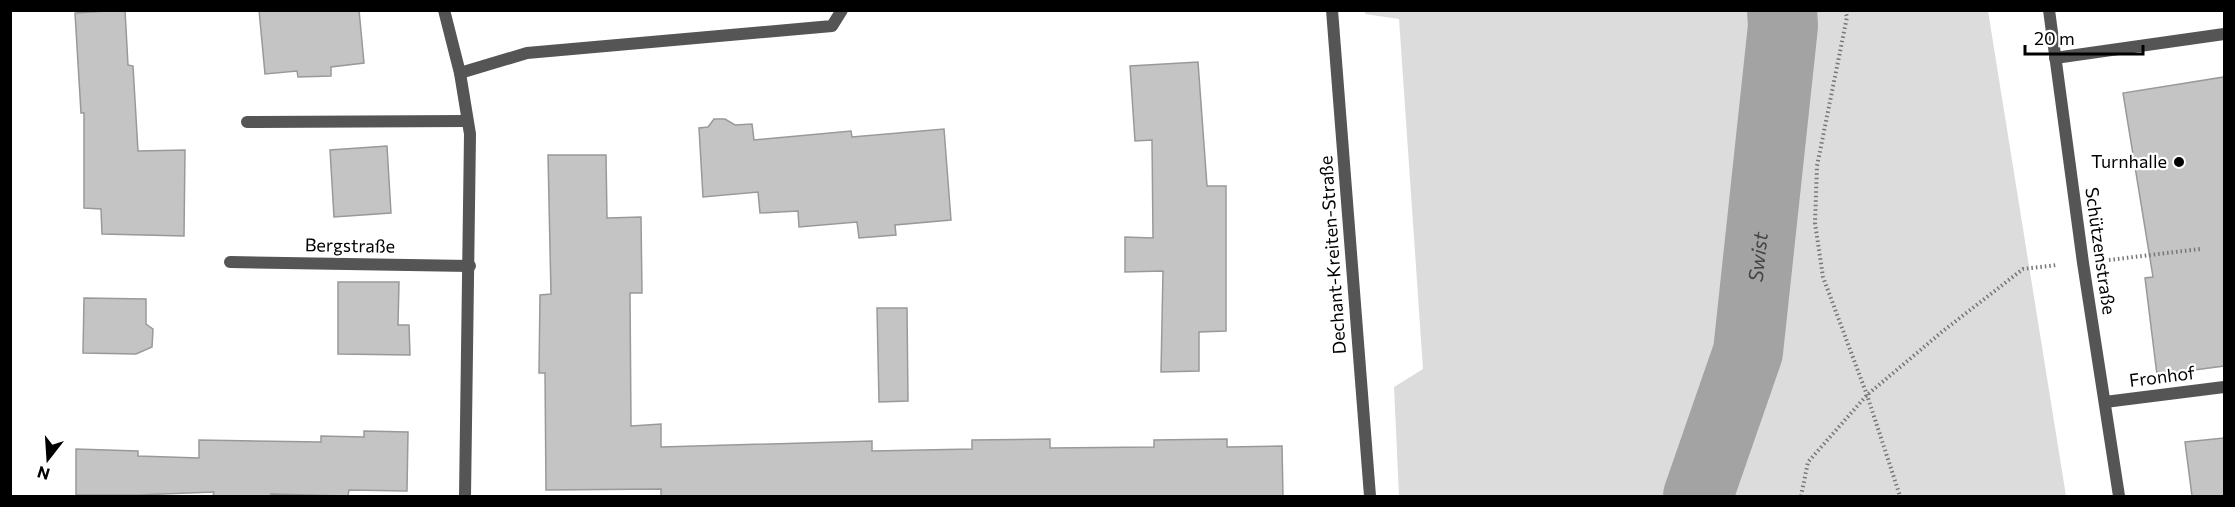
<svg xmlns="http://www.w3.org/2000/svg" width="2235" height="507" font-family="Commissioner,sans-serif">
	<style>
		.green { fill: #dcdcdc }
		.lines { fill: none; stroke-linecap: round; stroke-linejoin: round }
		.river { stroke: #a3a3a3; stroke-width: 70 }
		.building { fill: #c4c4c4; stroke: #999; stroke-width: 1.5 }
		.path { stroke: #777; stroke-width: 4; stroke-dasharray: 1.5 3; stroke-linecap: butt }
		.service { stroke: #555; stroke-width: 12 }
		.minor { stroke: #555; stroke-width: 12 }
		.poi-dot { fill: #000; stroke: #fff; stroke-width: 2 }
		.labels { text-anchor: middle; stroke-width: 4.5; stroke-linejoin: round; paint-order: stroke }
		.poi-label { font-size: 18px; fill: #000; stroke: #fff; text-anchor: end }
		.street-label { font-size: 18px; fill: #000; stroke: #fff }
		.water-label { font-size: 20px; font-style: italic; fill: #444; stroke: #fff }
	</style>
	<rect width="100%" height="100%" fill="#fff"/>
	<polygon class="green" points="1365,11 1988,11 2066,496 1399,496 1394,387 1423,369 1399,19 1365,14"/>
	<g class="lines">
		<path class="river" id="s1" d="M 1698,496 L 1748,352 L 1783,26 L 1782,10"/>
	</g>
	<g class="building">
		<polygon points="125,10 128,65 133,66 138,151 185,150 184,236 102,234 101,209 84,208 84,113 81,113 75,13"/>
		<polygon points="259,10 359,10 364,63 331,67 331,76 298,77 297,71 265,74"/>
		<polygon points="1198,62 1207,186 1226,186 1226,331 1199,332 1199,371 1161,372 1163,271 1125,272 1125,237 1153,238 1152,140 1135,141 1130,66"/>
		<polygon points="2224,77 2224,366 2157,375 2145,278 2153,277 2123,93"/>
		<polygon points="714,119 725,119 735,125 752,124 754,140 851,131 852,137 944,129 951,220 895,225 896,235 859,238 857,222 799,227 798,211 760,213 758,192 703,197 699,128 708,127"/>
		<polygon points="387,146 391,213 334,217 330,150"/>
		<polygon points="548,155 606,155 607,218 641,217 642,293 630,293 631,426 661,424 661,447 872,441 872,451 972,449 972,440 1050,439 1050,448 1154,447 1154,440 1227,439 1227,447 1282,446 1283,496 661,496 661,489 546,490 545,373 539,373 540,295 551,294"/>
		<polygon points="338,282 399,282 398,325 409,325 410,355 338,354"/>
		<polygon points="84,298 146,299 146,324 153,329 152,347 136,354 83,353"/>
		<polygon points="877,308 907,308 908,401 879,402"/>
		<polygon points="364,431 408,432 407,491 349,490 348,496 271,494 271,496 213,496 214,492 138,495 76,495 76,449 138,451 138,456 199,458 199,440 321,442 321,436 364,437"/>
		<polygon points="2224,438 2224,496 2192,496 2185,442"/>
	</g>
	<g class="lines">
		<g class="path">
			<polyline points="1845,10 1847,17 1817,166 1815,223 1823,277 1867,395 1900,496"/>
			<polyline points="2109,260 2200,249"/>
			<polyline points="1801,496 1808,462 1867,395 1943,331 2023,269 2057,265"/>
		</g>
		<polyline class="service" points="2055,58 2224,34"/>
		<g class="minor">
			<polyline points="444,10 460,73 470,134 465,496"/>
			<polyline points="1332,10 1370,496"/>
			<polyline points="2049,10 2083,263 2119,496"/>
			<polyline points="460,73 527,53 832,26 842,10"/>
			<polyline points="247,122 467,121"/>
			<polyline points="230,262 470,266"/>
			<polyline points="2105,402 2224,387"/>
		</g>
	</g>
	<circle class="poi-dot" cx="2179" cy="162" r="6"/>
	<g class="labels">
		<g class="poi-label">
			<text x="2167" y="168">Turnhalle</text>
		</g>
		<g class="street-label">
			<text transform="translate(350 246) rotate(1)" y="6">Bergstraße</text>
			<text transform="translate(2100 251) rotate(82)" y="6">Schützenstraße</text>
			<text transform="translate(1333 255) rotate(-94)" y="6">Dechant-Kreiten-Straße</text>
			<text transform="translate(2162 377) rotate(-7)" y="6">Fronhof</text>
		</g>
		<g class="water-label">
			<text dy="7" stroke="none"><textPath href="#s1" startOffset="248">Swist</textPath></text>
		</g>
	</g>
	<rect width="2235" height="507" fill="none" stroke="#000000" stroke-width="24"/>
	<g transform="translate(48 459) rotate(197)" stroke="#ffffff" stroke-width="4.5" paint-order="stroke">
	<path d="M0-4.5L10 22L0 15L-10 22Z" fill="#000000"/>
	<text y="-9" font-size="16" font-weight="bold" text-anchor="middle" fill="#000000">N</text>
	</g>
	<path d="M2025 45v9h118v-9" fill="none" stroke="#000000" stroke-width="3"/>
	<text x="2034" y="45" font-size="18" fill="#000000" stroke="#ffffff" stroke-width="4.5" paint-order="stroke">20 m</text>
</svg>
